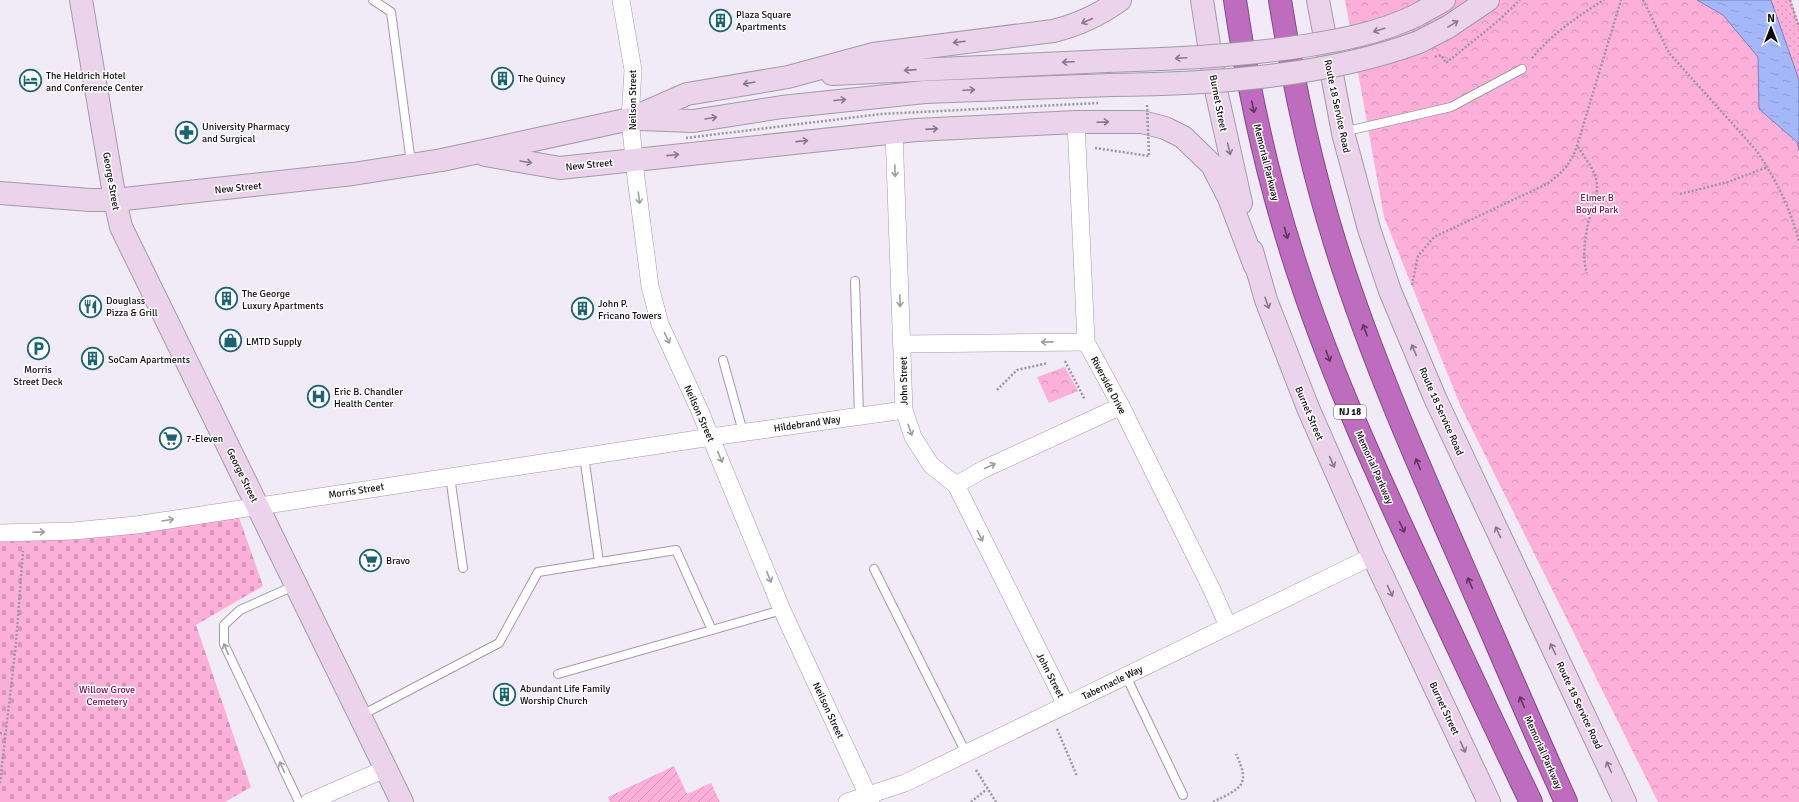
<svg xmlns="http://www.w3.org/2000/svg" width="1799" height="802" font-family="Signika,sans-serif">
	<style>
		.grass { fill: url(#grass-dots) }
		.cemetery { fill: url(#cemetery-stones) }
		.park { fill: url(#park-crowns) }
		.garden { fill: url(#garden-furrows) }
		.water { fill: url(#water-ripples); stroke: #7784b3 }
		.lines { fill: none; stroke-linecap: round; stroke-linejoin: round }
		.lane-casing { stroke: #a19ba7; stroke-width: 10 }
		.street-casing { stroke: #a19ba7; stroke-width: 18 }
		.secondary-casing { stroke: #a19ba7; stroke-width: 24 }
		.highway-casing { stroke: #804b81; stroke-width: 24 }
		.path { stroke: #9b969f; stroke-width: 2.5; stroke-dasharray: 2 2; stroke-linecap: butt }
		.lane { stroke: #fff; stroke-width: 8 }
		.street { stroke: #fff; stroke-width: 17 }
		.secondary { stroke: #ecd3ec; stroke-width: 22 }
		.highway { stroke: #be6dbe; stroke-width: 22 }
		.secondary-bridge-casing { stroke: #a19ba7; stroke-width: 24; stroke-linecap: butt }
		.path-bridge { stroke: #9b969f; stroke-width: 2.5; stroke-dasharray: 2 2; stroke-linecap: butt }
		.secondary-bridge { stroke: #ecd3ec; stroke-width: 22 }
		.oneway { stroke: #887989 }
		.oneway2 { stroke: #5d375e }
		.oneway3 { stroke: #9e9d9f }
		.labels { text-anchor: middle; stroke-width: 3; stroke-linejoin: round; paint-order: stroke }
		.shield { fill: #fff; stroke: #565457; stroke-width: 1 }
		.shield-label { font-size: 9px; font-weight: bold; fill: #0d0b0f }
		.poi-label { font-size: 10px; fill: #0d0b0f; stroke: #fff; text-anchor: start }
		.street-label { font-size: 10px; fill: #0d0b0f; stroke: #fff }
		.park-label { font-size: 10px; fill: #761154; stroke: #fff }
	</style>
	<defs>
		<pattern id="grass-dots" width="8" height="8" patternUnits="userSpaceOnUse"><rect width="8" height="8" fill="#fcb0d9"/><path d="M2 2h.1M6 6h.1" fill="none" stroke="#d796b9" stroke-width="1.8" stroke-linecap="round"/></pattern>
		<pattern id="cemetery-stones" width="16" height="16" patternUnits="userSpaceOnUse"><rect width="16" height="16" fill="#fcb0d9"/><path d="M2 7V4a2 2 0 0 1 4 0v3zM10 15v-3a2 2 0 0 1 4 0v3z" fill="#d796b9"/></pattern>
		<pattern id="park-crowns" width="20" height="18" patternUnits="userSpaceOnUse"><rect width="20" height="18" fill="#fcb0d9"/><path d="M2 6a3 3 0 1 1 6 0M12 15a3 3 0 1 1 6 0" fill="none" stroke="#d796b9"/></pattern>
		<pattern id="garden-furrows" width="10" height="10" patternUnits="userSpaceOnUse"><rect width="10" height="10" fill="#fcb0d9"/><path d="M-1 1l2-2M0 10L10 0M9 11l2-2" fill="none" stroke="#d796b9"/></pattern>
		<pattern id="water-ripples" width="26" height="14" patternUnits="userSpaceOnUse"><rect width="26" height="14" fill="#a4b8f9"/><path d="M2 4q2-2 4 0t4 0M15 11q2-2 4 0t4 0" fill="none" stroke="#8c9dd4"/></pattern>
	</defs>
	<rect width="100%" height="100%" fill="#f1eaf7"/>
	<polygon class="grass" points="1759,0 1791,0 1799,26 1799,154 1797,155"/>
	<polygon class="cemetery" points="236,509 263,586 196,625 251,787 225,802 0,802 0,529"/>
	<g class="park">
		<polygon points="1345,0 1759,0 1799,159 1799,802 1658,802 1461,407 1384,217"/>
		<polygon points="1065,367 1078,391 1049,403 1037,377"/>
	</g>
	<polygon class="garden" points="674,766 687,794 711,783 720,802 610,802 608,797"/>
	<polygon class="water" points="1697,0 1771,0 1799,80 1799,150 1797,142 1759,109 1758,57 1723,15"/>
	<g class="lines">
		<defs>
			<g id="lane">
				<polyline points="373,0 391,12 411,163"/>
				<polyline points="1343,132 1451,107 1522,69"/>
				<polyline points="855,281 859,416"/>
				<polyline points="723,360 743,432"/>
				<polyline points="584,456 599,562"/>
				<polyline points="450,476 463,568"/>
				<polyline points="874,569 966,753"/>
				<polyline points="296,585 240,610 224,625 224,644 299,802"/>
				<polyline points="558,674 782,610"/>
				<polyline points="1126,676 1183,795"/>
				<polyline points="360,716 499,643 538,572 676,550 712,630"/>
			</g>
			<g id="street">
				<polyline points="621,0 633,70 630,119 636,178 650,286 660,324 699,409 782,610 871,802"/>
				<polyline points="1076,122 1086,342 1121,406 1212,590 1228,626"/>
				<polyline points="894,132 904,410 913,437 931,465 956,485 1066,705"/>
				<polyline points="902,344 1086,342"/>
				<polyline points="956,485 984,469 1121,406"/>
				<polyline points="0,533 73,531 136,525 711,437 904,410"/>
				<polyline points="309,802 385,769"/>
				<polyline points="847,802 905,783 1373,556"/>
			</g>
			<g id="secondary">
				<polyline points="81,0 115,200 121,227 402,802"/>
				<polyline points="1202,0 1216,90 1241,203"/>
				<polyline points="1318,0 1343,133 1369,229 1390,291 1435,398 1625,802"/>
				<polyline points="1415,16 1444,0"/>
				<polyline points="1419,42 1448,27 1488,0"/>
				<polyline points="832,74 1107,61"/>
				<polyline points="640,119 693,121 782,107 925,92 1111,85"/>
				<polyline points="485,155 560,168 916,130 1076,122 1142,122 1165,128 1183,137 1212,165 1229,198 1255,266"/>
				<path d="M 0,193 L 90,200 L 115,200 L 353,174 L 442,160 L 630,119 L 687,94 L 788,77 L 873,54 L 1053,31 C 1078,25 1098,16 1120,0"/>
				<polyline points="1252,251 1266,300 1308,408 1373,556 1489,802"/>
			</g>
			<g id="highway">
				<path d="M 1235,0 C 1249,96 1270,190 1301,281 C 1338,392 1388,497 1437,603 C 1468,669 1499,736 1531,802"/>
				<path d="M 1280,0 C 1293,82 1310,163 1335,243 C 1369,352 1415,457 1461,562 C 1496,642 1530,722 1566,802"/>
			</g>
		</defs>
		<use href="#lane" class="lane-casing"/>
		<use href="#street" class="street-casing"/>
		<use href="#secondary" class="secondary-casing"/>
		<use href="#highway" class="highway-casing"/>
		<g class="path">
			<path d="M 1643,0 L 1669,53 L 1756,150 C 1776,179 1790,208 1799,241"/>
			<polyline points="1790,0 1799,27"/>
			<path d="M 1532,58 C 1552,34 1578,16 1604,0"/>
			<path d="M 1578,147 C 1583,155 1590,164 1594,173 C 1602,191 1592,207 1588,224 C 1585,238 1582,259 1587,273"/>
			<polyline points="1095,148 1149,156"/>
			<polyline points="1680,194 1728,182 1768,167"/>
			<path d="M 1412,285 L 1418,256 L 1434,237 L 1547,184 C 1563,172 1570,165 1577,146 L 1621,0"/>
			<polyline points="1065,361 1085,400"/>
			<polyline points="997,390 1017,370 1048,363"/>
			<polyline points="1057,729 1077,776"/>
			<polyline points="0,733 5,734"/>
			<polyline points="976,770 996,802"/>
			<polyline points="0,783 16,643 23,551"/>
			<polyline points="971,802 987,789"/>
			<path d="M 1213,802 C 1241,788 1251,786 1236,754"/>
		</g>
		<use href="#lane" class="lane"/>
		<use href="#street" class="street"/>
		<use href="#secondary" class="secondary"/>
		<use href="#highway" class="highway"/>
		<defs>
			<g id="secondary-bridge">
				<path d="M 1107,61 C 1173,59 1238,56 1304,46 C 1342,40 1379,33 1415,16"/>
				<path d="M 1111,85 C 1210,84 1325,77 1419,42"/>
			</g>
		</defs>
		<use href="#secondary-bridge" class="secondary-bridge-casing"/>
		<g class="path-bridge">
			<polyline points="1435,57 1441,55 1446,63 1498,21 1520,0"/>
			<polyline points="1147,105 1149,156"/>
			<polyline points="686,138 881,114 1098,103"/>
		</g>
		<use href="#secondary-bridge" class="secondary-bridge"/>
	</g>
	<defs><path id="oneway-shaft" d="M-6 0H5M1.5-3L5.5 0L1.5 3" fill="none" stroke-width="1.6" stroke-linecap="round" stroke-linejoin="round"/></defs>
	<g class="oneway">
		<use href="#oneway-shaft" transform="translate(1087 21) rotate(156)"/>
		<use href="#oneway-shaft" transform="translate(1453 24) rotate(-32)"/>
		<use href="#oneway-shaft" transform="translate(1379 30) rotate(162)"/>
		<use href="#oneway-shaft" transform="translate(959 42) rotate(173)"/>
		<use href="#oneway-shaft" transform="translate(1181 58) rotate(177)"/>
		<use href="#oneway-shaft" transform="translate(1068 62) rotate(178)"/>
		<use href="#oneway-shaft" transform="translate(910 70) rotate(176)"/>
		<use href="#oneway-shaft" transform="translate(749 83) rotate(170)"/>
		<use href="#oneway-shaft" transform="translate(969 90) rotate(-3)"/>
		<use href="#oneway-shaft" transform="translate(840 100) rotate(-5)"/>
		<use href="#oneway-shaft" transform="translate(711 118) rotate(-9)"/>
		<use href="#oneway-shaft" transform="translate(1103 122) rotate(-2)"/>
		<use href="#oneway-shaft" transform="translate(932 129) rotate(-4)"/>
		<use href="#oneway-shaft" transform="translate(802 141) rotate(-6)"/>
		<use href="#oneway-shaft" transform="translate(1229 149) rotate(77)"/>
		<use href="#oneway-shaft" transform="translate(673 155) rotate(-6)"/>
		<use href="#oneway-shaft" transform="translate(526 162) rotate(9)"/>
		<use href="#oneway-shaft" transform="translate(1267 303) rotate(71)"/>
		<use href="#oneway-shaft" transform="translate(1414 350) rotate(-113)"/>
		<use href="#oneway-shaft" transform="translate(1332 462) rotate(66)"/>
		<use href="#oneway-shaft" transform="translate(1498 532) rotate(-115)"/>
		<use href="#oneway-shaft" transform="translate(1390 591) rotate(65)"/>
		<use href="#oneway-shaft" transform="translate(1553 649) rotate(-116)"/>
		<use href="#oneway-shaft" transform="translate(1463 747) rotate(65)"/>
		<use href="#oneway-shaft" transform="translate(1609 767) rotate(-114)"/>
	</g>
	<g class="oneway2">
		<use href="#oneway-shaft" transform="translate(1253 107) rotate(78)"/>
		<use href="#oneway-shaft" transform="translate(1286 233) rotate(74)"/>
		<use href="#oneway-shaft" transform="translate(1365 330) rotate(-110)"/>
		<use href="#oneway-shaft" transform="translate(1328 356) rotate(69)"/>
		<use href="#oneway-shaft" transform="translate(1418 464) rotate(-113)"/>
		<use href="#oneway-shaft" transform="translate(1402 527) rotate(65)"/>
		<use href="#oneway-shaft" transform="translate(1470 583) rotate(-114)"/>
		<use href="#oneway-shaft" transform="translate(1522 702) rotate(-114)"/>
	</g>
	<g class="oneway3">
		<use href="#oneway-shaft" transform="translate(895 171) rotate(88)"/>
		<use href="#oneway-shaft" transform="translate(639 198) rotate(83)"/>
		<use href="#oneway-shaft" transform="translate(900 301) rotate(88)"/>
		<use href="#oneway-shaft" transform="translate(667 338) rotate(65)"/>
		<use href="#oneway-shaft" transform="translate(1047 342) rotate(179)"/>
		<use href="#oneway-shaft" transform="translate(910 430) rotate(71)"/>
		<use href="#oneway-shaft" transform="translate(720 457) rotate(67)"/>
		<use href="#oneway-shaft" transform="translate(990 466) rotate(-24)"/>
		<use href="#oneway-shaft" transform="translate(168 520) rotate(-9)"/>
		<use href="#oneway-shaft" transform="translate(39 532) rotate(-2)"/>
		<use href="#oneway-shaft" transform="translate(980 536) rotate(63)"/>
		<use href="#oneway-shaft" transform="translate(769 577) rotate(68)"/>
		<use href="#oneway-shaft" transform="translate(226 649) rotate(-113)"/>
		<use href="#oneway-shaft" transform="translate(282 767) rotate(-115)"/>
	</g>
	<defs>
		<symbol id="building-ring" viewBox="-11 -11 22 22"><circle r="9.5" fill="#fff" stroke="#1a6371" stroke-width="1.5"/><path d="M-4-6H4V6H1V3H-1V6H-4ZM-2.5-4.3h1.7v1.8h-1.7ZM.8-4.3h1.7v1.8H.8ZM-2.5-1h1.7V.8h-1.7ZM.8-1h1.7V.8H.8Z" fill="#1a6371"/></symbol>
		<symbol id="hotel-ring" viewBox="-11 -11 22 22"><circle r="9.5" fill="#fff" stroke="#1a6371" stroke-width="1.5"/><path d="M-6-4.5h1.5V1H6V5H4.5V3h-9V5H-6ZM-4 0a1.8 1.8 0 1 1 3.6 0ZM.5 0V-2.5h3Q6-2.5 6 0Z" fill="#1a6371"/></symbol>
		<symbol id="pharmacy-ring" viewBox="-11 -11 22 22"><circle r="9.5" fill="#fff" stroke="#1a6371" stroke-width="1.5"/><path d="M-2-6h4v4h4v4h-4v4h-4v-4h-4v-4h4Z" fill="#1a6371"/></symbol>
		<symbol id="restaurant-ring" viewBox="-11 -11 22 22"><circle r="9.5" fill="#fff" stroke="#1a6371" stroke-width="1.5"/><path d="M-5-6h1v4h1v-4h1v4h1v-4h1v5L-1.5 .5V6h-2V.5L-5-1ZM5-6V6H3V1.5H1.5Q1.5-4 5-6Z" fill="#1a6371"/></symbol>
		<symbol id="shop-ring" viewBox="-11 -11 22 22"><circle r="9.5" fill="#fff" stroke="#1a6371" stroke-width="1.5"/><path d="M-5-2.5h2.3a2.7 3.5 0 0 1 5.4 0H5L5.5 6h-11ZM-1.5-2.5h3a1.5 2.3 0 0 0-3 0Z" fill="#1a6371"/></symbol>
		<symbol id="parking-ring" viewBox="-11 -11 22 22"><circle r="9.5" fill="#fff" stroke="#1a6371" stroke-width="1.5"/><path d="M-3.5-5.5H1a3.5 3.5 0 0 1 0 7H-1V5.5H-3.5ZM-1-3.4V-.6H.8a1.4 1.4 0 0 0 0-2.8Z" fill="#1a6371"/></symbol>
		<symbol id="hospital-ring" viewBox="-11 -11 22 22"><circle r="9.5" fill="#fff" stroke="#1a6371" stroke-width="1.5"/><path d="M-5-5h3v3.5h4V-5h3V5h-3V1.5h-4V5h-3Z" fill="#1a6371"/></symbol>
		<symbol id="supermarket-ring" viewBox="-11 -11 22 22"><circle r="9.5" fill="#fff" stroke="#1a6371" stroke-width="1.5"/><path d="M-6-5.5h2.5l.6 2H6L4.5 2H-2.5L-4.4-4H-6ZM-1.5 3.2a1.3 1.3 0 1 0 .1 0ZM3 3.2a1.3 1.3 0 1 0 .1 0Z" fill="#1a6371"/></symbol>
	</defs>
	<g fill-rule="evenodd">
		<use href="#building-ring" x="708" y="8" width="25" height="25"/>
		<use href="#building-ring" x="490" y="66" width="25" height="25"/>
		<use href="#hotel-ring" x="18" y="68" width="25" height="25"/>
		<use href="#pharmacy-ring" x="174" y="120" width="25" height="25"/>
		<use href="#building-ring" x="214" y="286" width="25" height="25"/>
		<use href="#restaurant-ring" x="78" y="294" width="25" height="25"/>
		<use href="#building-ring" x="570" y="296" width="25" height="25"/>
		<use href="#shop-ring" x="218" y="328" width="25" height="25"/>
		<use href="#parking-ring" x="26" y="336" width="25" height="25"/>
		<use href="#building-ring" x="80" y="346" width="25" height="25"/>
		<use href="#hospital-ring" x="306" y="384" width="25" height="25"/>
		<use href="#supermarket-ring" x="158" y="426" width="25" height="25"/>
		<use href="#supermarket-ring" x="358" y="548" width="25" height="25"/>
		<use href="#building-ring" x="492" y="682" width="25" height="25"/>
	</g>
	<g class="labels">
		<rect class="shield" x="1334" y="405" width="32" height="14" rx="3"/>
		<g class="shield-label">
			<text x="1350" y="415">NJ 18</text>
		</g>
		<g class="poi-label">
			<text x="736" y="18">Plaza Square<tspan x="736" dy="12">Apartments</tspan></text>
			<text x="46" y="79">The Heldrich Hotel<tspan x="46" dy="12">and Conference Center</tspan></text>
			<text x="518" y="82">The Quincy</text>
			<text x="202" y="130">University Pharmacy<tspan x="202" dy="12">and Surgical</tspan></text>
			<text x="242" y="297">The George<tspan x="242" dy="12">Luxury Apartments</tspan></text>
			<text x="106" y="304">Douglass<tspan x="106" dy="12">Pizza &amp; Grill</tspan></text>
			<text x="598" y="307">John P.<tspan x="598" dy="12">Fricano Towers</tspan></text>
			<text x="246" y="345">LMTD Supply</text>
			<text x="108" y="363">SoCam Apartments</text>
			<text x="38" y="373" text-anchor="middle">Morris<tspan x="38" dy="12">Street Deck</tspan></text>
			<text x="334" y="395">Eric B. Chandler<tspan x="334" dy="12">Health Center</tspan></text>
			<text x="186" y="442">7-Eleven</text>
			<text x="386" y="564">Bravo</text>
			<text x="520" y="692">Abundant Life Family<tspan x="520" dy="12">Worship Church</tspan></text>
		</g>
		<g class="street-label">
			<text transform="translate(632 100) rotate(-90)" y="4">Neilson Street</text>
			<text transform="translate(1219 103) rotate(79)" y="4">Burnet Street</text>
			<text transform="translate(1338 106) rotate(78)" y="4">Route 18 Service Road</text>
			<text transform="translate(1267 162) rotate(76)" y="4">Memorial Parkway</text>
			<text transform="translate(589 164) rotate(-6)" y="4">New Street</text>
			<text transform="translate(112 181) rotate(80)" y="4">George Street</text>
			<text transform="translate(238 187) rotate(-6)" y="4">New Street</text>
			<text transform="translate(903 381) rotate(-91)" y="4">John Street</text>
			<text transform="translate(1109 385) rotate(62)" y="4">Riverside Drive</text>
			<text transform="translate(1442 411) rotate(66)" y="4">Route 18 Service Road</text>
			<text transform="translate(700 413) rotate(66)" y="4">Neilson Street</text>
			<text transform="translate(1310 413) rotate(67)" y="4">Burnet Street</text>
			<text transform="translate(807 423) rotate(-8)" y="4">Hildebrand Way</text>
			<text transform="translate(1375 467) rotate(66)" y="4">Memorial Parkway</text>
			<text transform="translate(243 475) rotate(64)" y="4">George Street</text>
			<text transform="translate(356 490) rotate(-9)" y="4">Morris Street</text>
			<text transform="translate(1051 675) rotate(63)" y="4">John Street</text>
			<text transform="translate(1112 682) rotate(-26)" y="4">Tabernacle Way</text>
			<text transform="translate(1580 705) rotate(65)" y="4">Route 18 Service Road</text>
			<text transform="translate(1445 708) rotate(65)" y="4">Burnet Street</text>
			<text transform="translate(829 710) rotate(65)" y="4">Neilson Street</text>
			<text transform="translate(1544 752) rotate(66)" y="4">Memorial Parkway</text>
		</g>
		<g class="park-label">
			<text x="1597" y="201">Elmer B<tspan x="1597" dy="12">Boyd Park</tspan></text>
			<text x="107" y="693">Willow Grove<tspan x="107" dy="12">Cemetery</tspan></text>
		</g>
	</g>
	<g transform="translate(1771 28)" stroke="#ffffff" stroke-width="3" paint-order="stroke">
	<path d="M0-3L7 15L0 10L-7 15Z" fill="#0d0b0f"/>
	<text y="-6" font-size="11" font-weight="bold" text-anchor="middle" fill="#0d0b0f">N</text>
	</g>
</svg>
